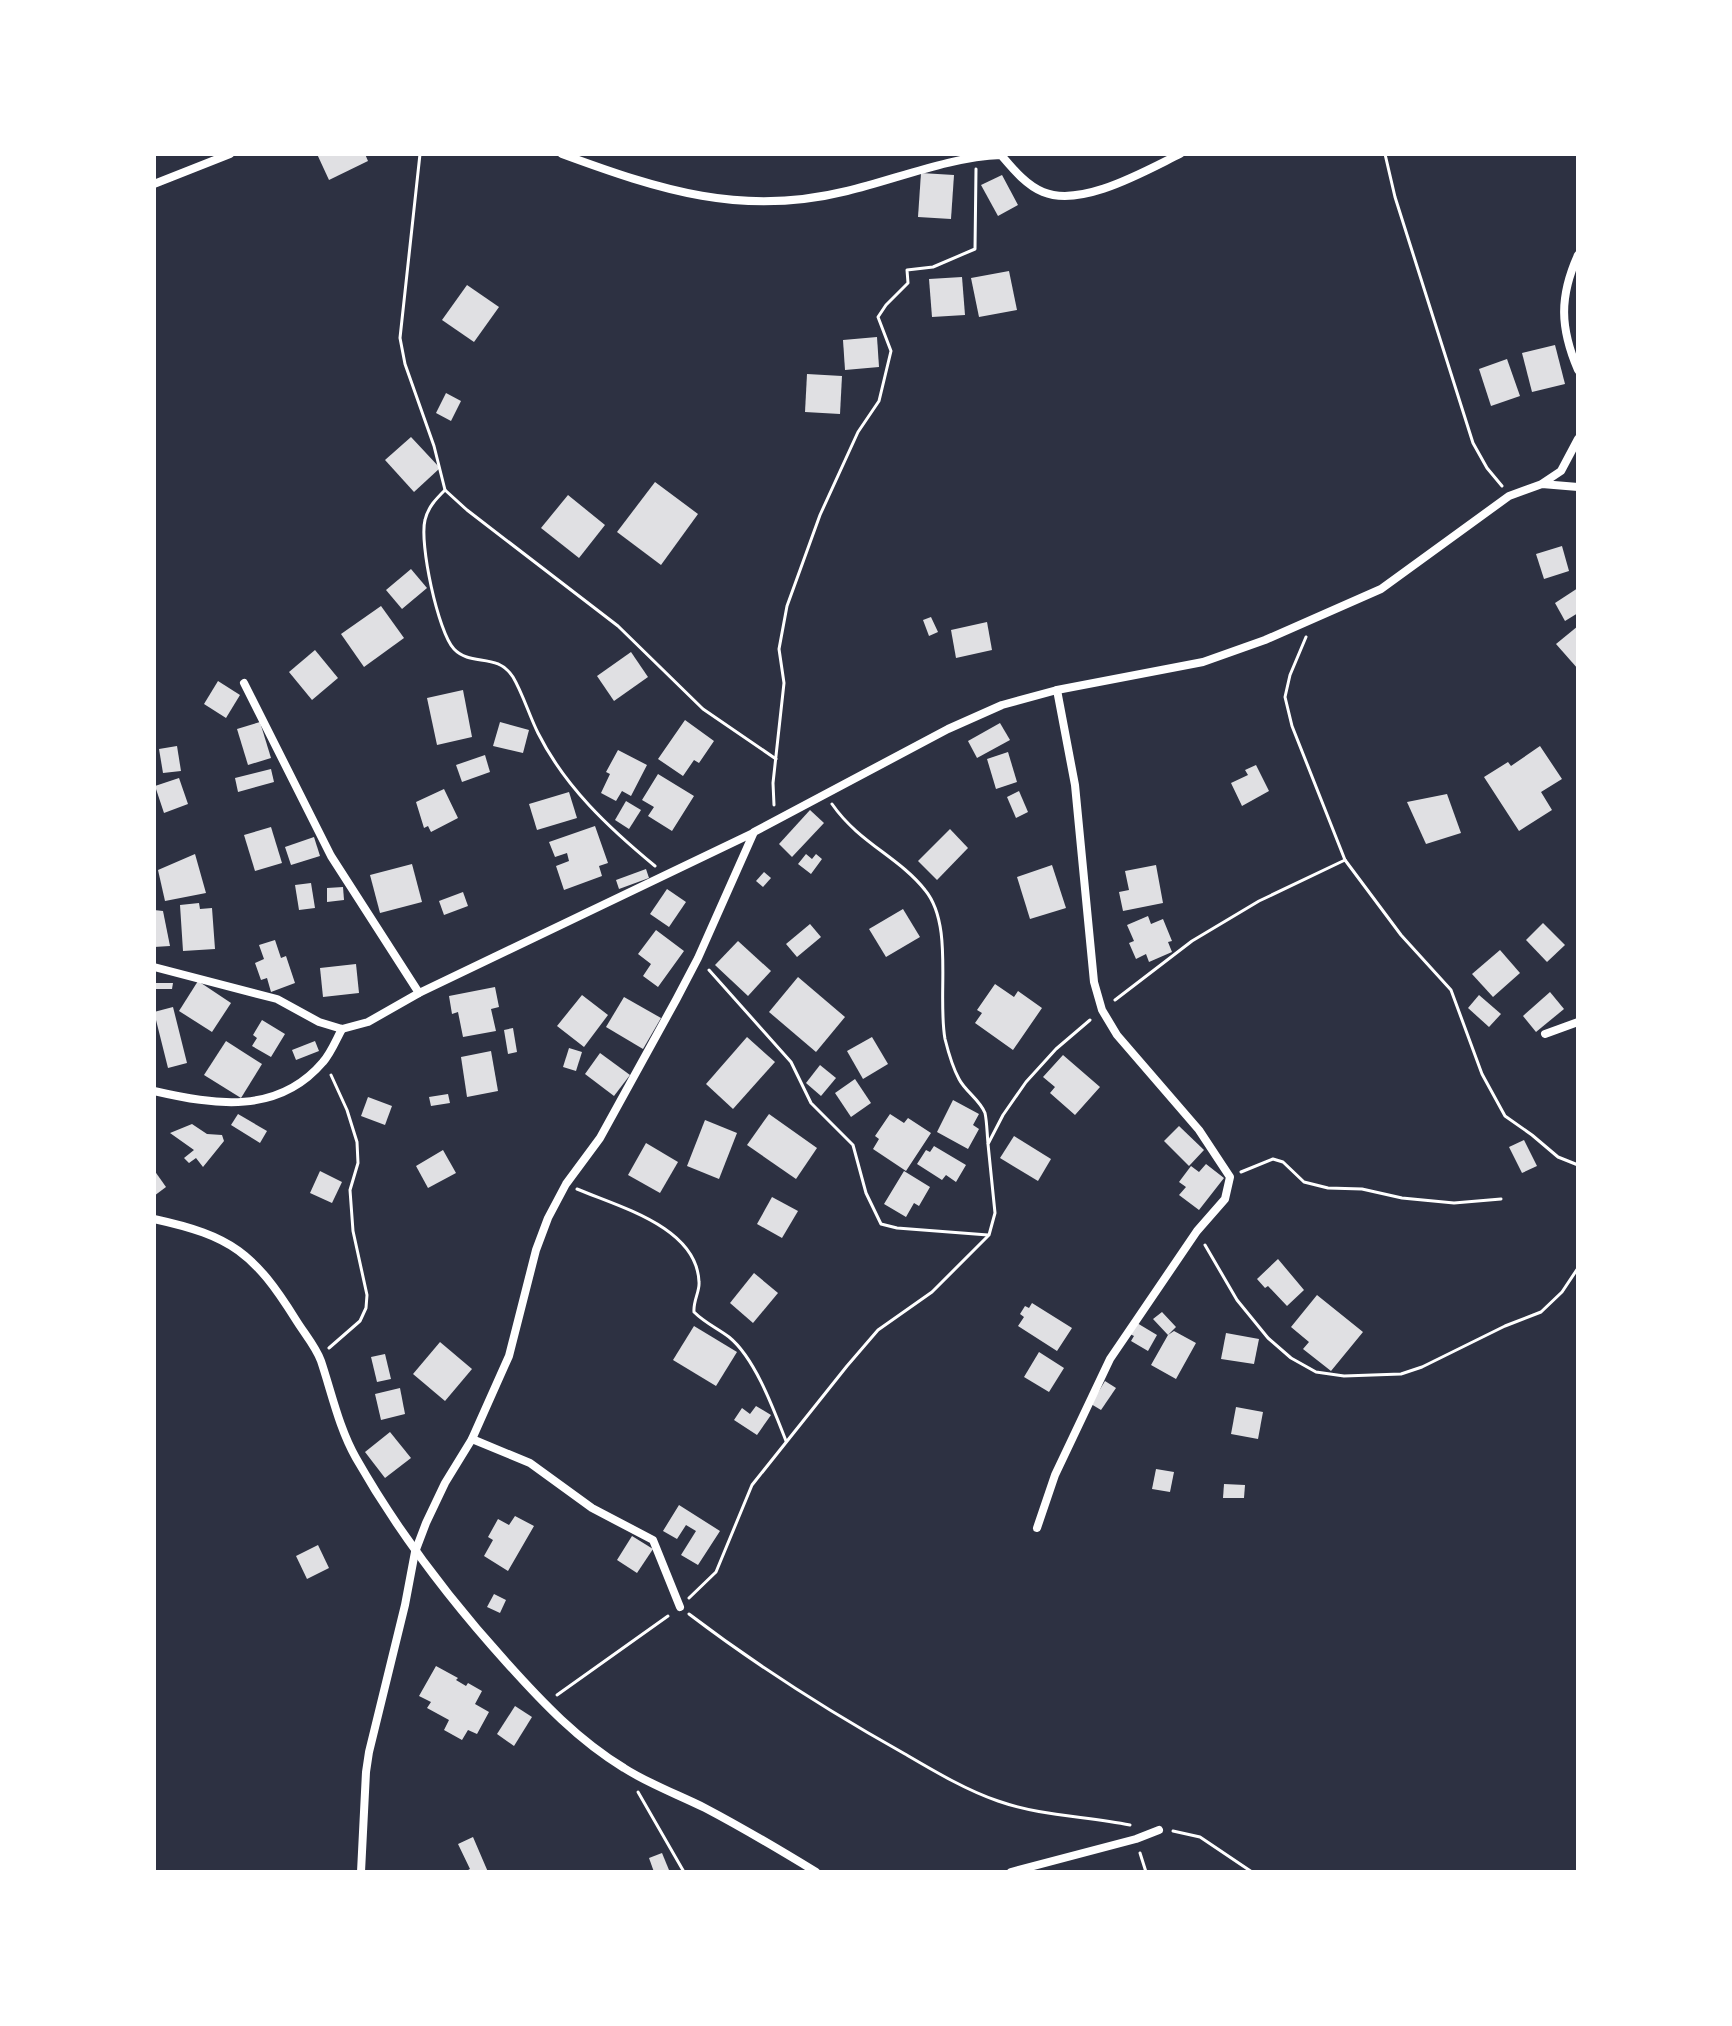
<svg xmlns="http://www.w3.org/2000/svg" width="1732" height="2026" font-family="Figtree,sans-serif">
	<style>
		.building { fill: #e0e0e3 }
		.lines { fill: none; stroke-linecap: round; stroke-linejoin: round }
		.path { stroke: #fff; stroke-width: 3 }
		.minor { stroke: #fff; stroke-width: 8 }
	</style>
	<rect width="100%" height="100%" fill="#2d3142"/>
	<g class="building">
		<polygon points="317,154 365,154 368,161 329,180"/>
		<polygon points="921,173 954,175 951,219 918,217"/>
		<polygon points="1002,175 1018,205 998,216 981,185"/>
		<polygon points="1009,271 1017,310 979,317 971,278"/>
		<polygon points="962,277 965,315 932,317 929,279"/>
		<polygon points="467,285 499,307 474,342 442,320"/>
		<polygon points="877,337 879,367 845,370 843,340"/>
		<polygon points="1555,345 1565,384 1532,392 1522,353"/>
		<polygon points="1507,359 1520,396 1491,406 1479,369"/>
		<polygon points="807,374 842,376 840,414 805,412"/>
		<polygon points="446,393 461,401 451,421 436,413"/>
		<polygon points="411,437 440,468 414,492 385,460"/>
		<polygon points="655,482 698,514 661,565 617,532"/>
		<polygon points="568,495 605,525 579,558 541,528"/>
		<polygon points="1562,546 1569,571 1544,579 1536,554"/>
		<polygon points="411,569 427,588 402,609 386,590"/>
		<polygon points="1578,588 1578,613 1565,621 1555,603"/>
		<polygon points="381,606 404,638 364,667 341,634"/>
		<polygon points="931,617 938,632 929,636 923,620"/>
		<polygon points="987,622 992,650 956,658 951,630"/>
		<polygon points="1578,626 1578,669 1556,644"/>
		<polygon points="315,650 338,678 312,700 289,672"/>
		<polygon points="631,652 648,677 614,701 597,676"/>
		<polygon points="218,681 240,695 226,718 204,704"/>
		<polygon points="463,690 472,737 437,745 427,698"/>
		<polygon points="685,720 714,741 699,763 694,760 683,776 658,759"/>
		<polygon points="260,722 271,758 248,765 237,729"/>
		<polygon points="500,722 529,730 523,753 493,746"/>
		<polygon points="1000,723 1010,740 977,758 968,741"/>
		<polygon points="177,746 181,771 163,773 159,749"/>
		<polygon points="1540,746 1562,779 1541,792 1552,810 1519,831 1484,777 1508,762 1511,766"/>
		<polygon points="618,750 647,765 631,796 622,791 616,801 601,793 610,774 606,772"/>
		<polygon points="1008,752 1017,782 996,789 987,759"/>
		<polygon points="485,755 490,772 462,782 456,765"/>
		<polygon points="1256,765 1269,791 1242,806 1231,783 1248,775 1245,770"/>
		<polygon points="271,769 274,782 238,792 235,778"/>
		<polygon points="658,774 694,796 672,831 648,816 654,807 642,800"/>
		<polygon points="179,778 188,804 164,813 155,786"/>
		<polygon points="444,789 458,818 431,832 428,826 424,828 416,802"/>
		<polygon points="1019,791 1028,812 1016,818 1007,797"/>
		<polygon points="569,792 577,818 537,830 529,804"/>
		<polygon points="1447,794 1461,833 1426,844 1407,802"/>
		<polygon points="626,801 641,810 629,829 615,820"/>
		<polygon points="810,810 824,823 792,857 779,844"/>
		<polygon points="595,826 608,863 599,866 602,876 564,890 556,866 569,861 567,853 555,857 549,842"/>
		<polygon points="271,827 282,863 255,871 244,835"/>
		<polygon points="950,829 968,848 937,880 918,861"/>
		<polygon points="314,837 320,856 291,865 285,847"/>
		<polygon points="195,854 206,893 165,901 158,870"/>
		<polygon points="806,854 812,859 816,854 822,859 811,874 798,864"/>
		<polygon points="412,864 422,902 380,913 370,875"/>
		<polygon points="1052,865 1066,908 1030,919 1017,877"/>
		<polygon points="1156,865 1163,903 1123,911 1119,892 1129,890 1125,871"/>
		<polygon points="646,869 649,878 619,889 616,880"/>
		<polygon points="764,872 771,878 763,887 756,881"/>
		<polygon points="311,883 315,908 299,910 295,885"/>
		<polygon points="343,887 344,900 327,902 327,888"/>
		<polygon points="667,889 686,902 669,927 650,914"/>
		<polygon points="463,892 468,906 444,915 439,901"/>
		<polygon points="199,903 200,909 212,908 215,949 183,951 180,905"/>
		<polygon points="903,909 920,937 886,957 869,929"/>
		<polygon points="154,910 163,911 170,946 154,947"/>
		<polygon points="1148,916 1151,924 1163,919 1172,941 1168,942 1172,952 1149,962 1146,954 1136,959 1129,943 1134,941 1127,925"/>
		<polygon points="1543,923 1565,945 1547,962 1526,940"/>
		<polygon points="810,924 821,937 797,957 786,944"/>
		<polygon points="656,930 684,951 658,987 643,976 651,964 638,954"/>
		<polygon points="275,940 281,958 286,956 295,983 271,992 267,978 261,980 255,963 264,959 259,945"/>
		<polygon points="738,941 771,971 748,996 715,965"/>
		<polygon points="1500,950 1520,973 1493,997 1472,974"/>
		<polygon points="356,964 359,993 323,997 320,968"/>
		<polygon points="798,977 845,1017 816,1052 769,1012"/>
		<polygon points="198,981 231,1003 212,1032 179,1011"/>
		<polygon points="154,983 173,983 172,989 154,989"/>
		<polygon points="995,984 1014,997 1018,991 1042,1008 1013,1050 975,1023 982,1013 977,1010"/>
		<polygon points="495,987 499,1007 491,1009 496,1031 463,1037 458,1012 452,1014 449,996"/>
		<polygon points="1550,992 1564,1009 1536,1032 1523,1016"/>
		<polygon points="582,995 608,1015 584,1047 557,1026"/>
		<polygon points="1479,995 1501,1014 1489,1027 1468,1008"/>
		<polygon points="624,997 661,1018 643,1049 606,1027"/>
		<polygon points="173,1007 187,1063 168,1068 154,1012"/>
		<polygon points="262,1020 285,1034 271,1057 252,1046 257,1038 253,1035"/>
		<polygon points="513,1028 517,1052 508,1054 504,1030"/>
		<polygon points="747,1037 775,1062 733,1109 706,1084"/>
		<polygon points="872,1037 888,1064 863,1079 847,1051"/>
		<polygon points="226,1041 262,1064 241,1098 204,1075"/>
		<polygon points="315,1041 319,1051 296,1060 292,1050"/>
		<polygon points="569,1048 582,1052 576,1071 563,1067"/>
		<polygon points="491,1051 498,1091 467,1097 461,1057"/>
		<polygon points="600,1053 630,1075 614,1096 585,1074"/>
		<polygon points="1063,1055 1100,1087 1075,1115 1050,1093 1055,1087 1043,1077"/>
		<polygon points="820,1065 836,1078 821,1096 806,1083"/>
		<polygon points="855,1079 871,1103 851,1117 835,1093"/>
		<polygon points="448,1094 450,1103 431,1106 429,1097"/>
		<polygon points="368,1097 392,1106 385,1125 361,1116"/>
		<polygon points="953,1100 979,1114 973,1125 979,1129 968,1149 937,1132"/>
		<polygon points="238,1114 267,1131 260,1143 231,1125"/>
		<polygon points="769,1114 817,1148 796,1179 747,1145"/>
		<polygon points="890,1114 904,1123 908,1118 931,1133 906,1171 873,1149 879,1139 875,1136"/>
		<polygon points="705,1120 737,1133 719,1179 687,1166"/>
		<polygon points="192,1124 207,1134 222,1135 224,1141 203,1167 196,1158 189,1163 184,1158 194,1150 170,1133"/>
		<polygon points="1179,1126 1204,1150 1189,1166 1164,1141"/>
		<polygon points="1014,1136 1051,1159 1038,1181 1000,1158"/>
		<polygon points="1524,1140 1537,1166 1522,1173 1509,1147"/>
		<polygon points="646,1143 678,1162 660,1193 628,1175"/>
		<polygon points="934,1146 966,1165 956,1182 946,1175 942,1180 917,1164 926,1150 930,1152"/>
		<polygon points="443,1150 456,1173 428,1188 416,1166"/>
		<polygon points="1206,1164 1224,1178 1199,1210 1179,1195 1186,1187 1179,1182 1191,1166 1199,1172"/>
		<polygon points="154,1170 166,1187 154,1196"/>
		<polygon points="320,1171 342,1182 332,1203 310,1193"/>
		<polygon points="904,1171 930,1187 919,1206 914,1203 906,1217 884,1204"/>
		<polygon points="772,1197 798,1211 782,1238 757,1224"/>
		<polygon points="1278,1259 1304,1290 1287,1306 1268,1286 1265,1288 1257,1279"/>
		<polygon points="754,1273 778,1293 753,1323 730,1303"/>
		<polygon points="1317,1295 1363,1332 1331,1371 1303,1349 1309,1342 1291,1327"/>
		<polygon points="1032,1303 1072,1328 1057,1351 1018,1326 1024,1317 1020,1314 1025,1306 1029,1308"/>
		<polygon points="1162,1312 1176,1327 1168,1335 1174,1331 1196,1343 1176,1379 1151,1365 1168,1335 1153,1319"/>
		<polygon points="1137,1323 1157,1335 1148,1351 1131,1341 1134,1336 1130,1334"/>
		<polygon points="694,1326 737,1352 716,1386 673,1360"/>
		<polygon points="1226,1333 1259,1339 1254,1364 1221,1359"/>
		<polygon points="440,1342 472,1369 445,1401 413,1374"/>
		<polygon points="1039,1352 1064,1368 1049,1392 1024,1377"/>
		<polygon points="385,1354 391,1379 377,1382 371,1357"/>
		<polygon points="1105,1381 1116,1388 1101,1410 1091,1404"/>
		<polygon points="400,1388 405,1414 381,1420 375,1394"/>
		<polygon points="756,1406 771,1415 757,1435 734,1420 742,1408 750,1414"/>
		<polygon points="1236,1407 1263,1412 1258,1439 1231,1434"/>
		<polygon points="390,1432 411,1458 385,1478 365,1452"/>
		<polygon points="1156,1469 1174,1472 1170,1492 1152,1489"/>
		<polygon points="1224,1484 1245,1485 1244,1498 1223,1498"/>
		<polygon points="679,1505 720,1531 698,1565 681,1555 696,1531 686,1525 677,1539 663,1531"/>
		<polygon points="515,1516 534,1526 508,1571 484,1556 493,1540 488,1537 498,1519 509,1525"/>
		<polygon points="632,1536 653,1549 637,1573 617,1560"/>
		<polygon points="318,1545 329,1568 307,1579 296,1556"/>
		<polygon points="494,1594 506,1600 500,1613 487,1607"/>
		<polygon points="436,1666 458,1678 456,1680 466,1686 468,1683 482,1691 475,1704 489,1712 477,1734 468,1730 462,1740 444,1730 449,1720 427,1708 431,1702 419,1696"/>
		<polygon points="515,1706 532,1717 514,1746 497,1734"/>
		<polygon points="473,1837 488,1872 464,1872 470,1869 458,1844"/>
		<polygon points="662,1853 669,1870 654,1872 649,1858"/>
	</g>
	<g class="lines">
		<g class="path">
			<polyline points="420,154 400,338 405,364 434,446 445,490 467,510 618,626 703,709 776,759"/>
			<polyline points="1385,154 1395,197 1473,443 1487,468 1502,486"/>
			<path d="M 445,490 C 436,499 428,507 425,520 C 419,543 438,632 454,649 C 471,667 497,652 513,677 C 523,694 529,715 538,733 C 565,787 609,828 655,866"/>
			<polyline points="1306,637 1290,675 1285,697 1292,726 1345,860 1401,935 1451,990 1482,1074 1505,1116 1532,1135 1558,1157 1578,1165"/>
			<path d="M 832,804 C 859,843 899,857 925,890 C 954,925 937,995 945,1039 C 948,1051 953,1068 959,1079 C 965,1091 980,1100 985,1113 C 987,1122 987,1134 988,1143"/>
			<polyline points="774,805 773,783 784,683 779,649 787,606 820,515 858,432 879,401 891,351 878,317 886,305 908,283 907,270 933,267 975,249 976,169"/>
			<polyline points="709,970 791,1062 811,1103 853,1145 866,1193 881,1224 897,1228 988,1235"/>
			<polyline points="1115,1000 1192,941 1259,901 1345,860"/>
			<polyline points="1241,1172 1273,1159 1283,1162 1304,1182 1328,1188 1362,1189 1402,1198 1454,1203 1501,1199"/>
			<path d="M 577,1189 C 619,1207 697,1227 699,1282 C 700,1291 693,1301 694,1312 C 705,1323 717,1328 729,1337 C 755,1358 774,1410 786,1441"/>
			<polyline points="1205,1245 1237,1300 1268,1338 1291,1358 1316,1372 1344,1376 1401,1374 1422,1367 1505,1326 1541,1312 1562,1292 1578,1268"/>
			<polyline points="329,1348 360,1321 366,1308 367,1295 353,1231 350,1190 358,1163 357,1142 347,1110 331,1075"/>
			<polyline points="689,1598 716,1572 752,1485 847,1366 878,1330 932,1292 989,1235 995,1213 988,1144 1003,1115 1026,1082 1056,1049 1090,1020"/>
			<path d="M 689,1614 C 760,1668 828,1711 905,1754 C 934,1771 966,1790 998,1801 C 1041,1816 1086,1816 1130,1825"/>
			<polyline points="557,1695 668,1616"/>
			<polyline points="638,1792 684,1872"/>
			<polyline points="1173,1831 1200,1837 1252,1872"/>
			<polyline points="1140,1853 1146,1872"/>
		</g>
		<g class="minor">
			<path d="M 562,154 C 660,190 742,217 847,191 C 897,179 949,157 1001,155 C 1013,169 1026,185 1043,192 C 1082,208 1145,171 1180,154"/>
			<polyline points="154,184 230,154"/>
			<path d="M 1578,255 C 1559,297 1560,328 1578,370"/>
			<polyline points="1543,483 1561,471 1578,439"/>
			<polyline points="244,683 331,856 419,993"/>
			<polyline points="154,967 277,999 319,1022 342,1029 368,1022 419,993 753,833"/>
			<polyline points="1545,1034 1578,1022"/>
			<path d="M 154,1091 C 215,1105 278,1115 323,1062 C 331,1053 336,1040 342,1029"/>
			<path d="M 154,1219 C 232,1236 254,1253 296,1320 C 304,1333 316,1347 321,1361 C 332,1394 339,1428 356,1458 C 398,1532 450,1600 507,1663 C 542,1702 578,1740 624,1768 C 649,1784 679,1795 705,1808 C 743,1828 780,1850 816,1872"/>
			<polyline points="472,1439 530,1463 592,1508 653,1540 680,1607"/>
			<polyline points="1037,1528 1055,1475 1110,1359 1197,1231 1225,1199 1230,1177 1199,1130 1117,1035 1102,1010 1094,982 1075,785 1057,690"/>
			<polyline points="361,1872 366,1772 369,1752 405,1605 415,1552 426,1523 445,1483 472,1439 509,1356 536,1250 548,1218 566,1184 600,1138 676,1000 698,958 754,832 948,729 1002,705 1057,690 1203,662 1265,640 1381,589 1509,496 1542,484 1578,487"/>
			<polyline points="1011,1872 1136,1839 1159,1830"/>
		</g>
	</g>
	<rect width="1732" height="2026" fill="none" stroke="#ffffff" stroke-width="312"/>
</svg>
